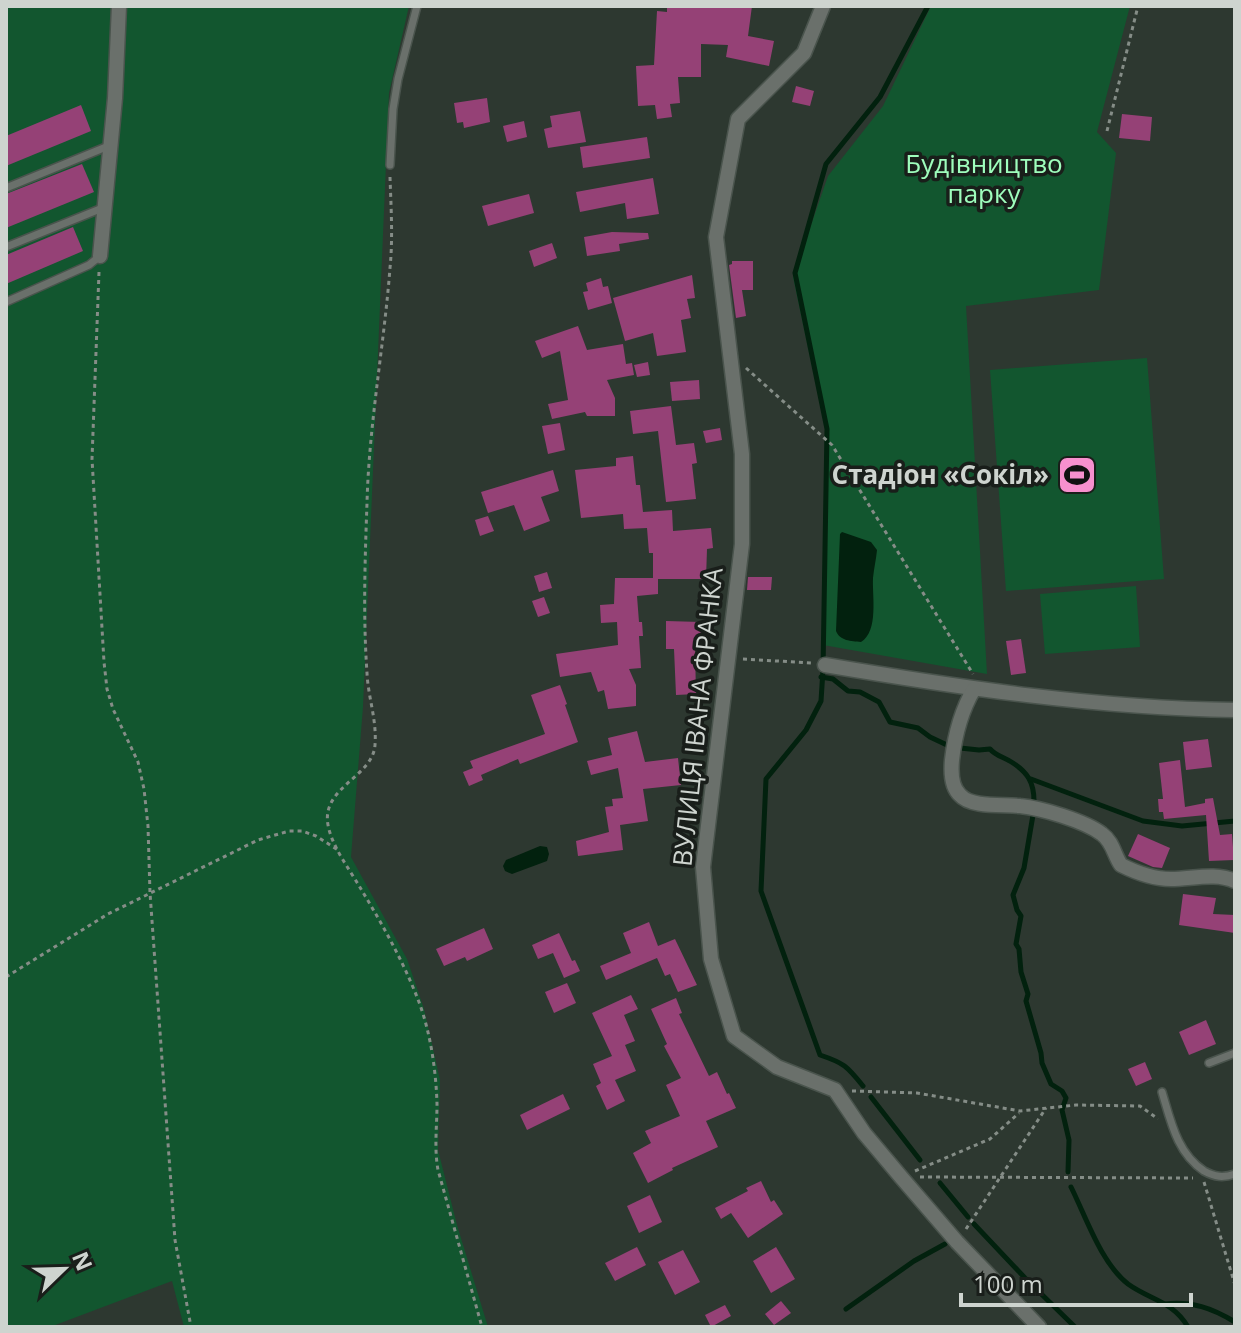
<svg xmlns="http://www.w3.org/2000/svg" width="1241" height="1333" font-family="'Open Sans',sans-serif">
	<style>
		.green { fill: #12562f }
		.water { fill: #02210e }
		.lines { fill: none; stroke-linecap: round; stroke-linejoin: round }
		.stream { stroke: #02210e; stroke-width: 5 }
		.building { fill: #954176 }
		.service-casing { stroke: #4a544d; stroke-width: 10 }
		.minor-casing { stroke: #4a544d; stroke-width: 17 }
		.path { stroke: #858d87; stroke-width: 3; stroke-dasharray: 4 4; stroke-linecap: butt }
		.service { stroke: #6a706b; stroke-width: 7 }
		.minor { stroke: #6a706b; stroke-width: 14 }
		.labels { text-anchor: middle; stroke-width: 7; stroke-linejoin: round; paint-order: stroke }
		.park-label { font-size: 26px; fill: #9efdbc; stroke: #191e1a }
		.poi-label { font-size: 26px; font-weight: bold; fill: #ced4cf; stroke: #191e1a; text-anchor: end }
		.street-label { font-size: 26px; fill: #ced4cf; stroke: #191e1a }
	</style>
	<rect width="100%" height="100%" fill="#2d3830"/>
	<g class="green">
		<polygon points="6,6 409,6 389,93 363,707 351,857 407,959 424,1009 440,1080 438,1150 457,1225 488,1327 184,1327 172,1281 50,1327 6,1327"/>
		<polygon points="931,6 1130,6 1097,132 1116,153 1099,290 966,306 987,674 823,645 826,432 793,277 828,176 883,106"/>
		<polygon points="1147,358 1164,579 1006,591 990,370"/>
		<polygon points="1136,586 1140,647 1045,654 1040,594"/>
	</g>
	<g class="water">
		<path d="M 842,532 L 871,542 L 877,550 C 876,560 874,568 873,578 C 872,595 879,631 861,642 C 851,641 840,641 836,631 L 840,534 Z"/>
		<polygon points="540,846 547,847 549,854 547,861 512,874 505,871 503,866 506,860"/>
	</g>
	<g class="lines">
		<g class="stream">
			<polyline points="821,677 833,679 848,691 860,692 879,702 890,722 918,728 930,737 947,745"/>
			<path d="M 960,748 L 979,750 L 990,749 C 996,756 1004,757 1013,763 C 1027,772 1034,782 1034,801"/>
			<polyline points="1031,779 1143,821 1182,826 1235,821"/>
			<polyline points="1033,815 1024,868 1013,895 1017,910 1021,916 1016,944 1019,949 1021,972 1028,994 1026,1001 1041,1053 1042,1063 1051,1084 1062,1091 1066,1098 1062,1110 1069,1140 1068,1172"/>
			<path d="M 863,1086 C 847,1066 844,1063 820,1055 L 761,891 L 766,779 L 806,730 L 821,701 L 823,670 L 827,429 L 795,273 L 826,164 L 880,97 L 928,6"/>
			<polyline points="871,1097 920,1160"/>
			<polyline points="940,1183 968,1217"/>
			<path d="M 1071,1187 C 1086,1217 1101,1263 1128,1284 C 1150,1300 1173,1301 1188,1327"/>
			<polyline points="974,1224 1025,1278 1075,1327"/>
			<path d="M 1165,1304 C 1192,1301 1212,1308 1235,1322"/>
			<polyline points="846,1309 914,1261 945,1244"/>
		</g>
	</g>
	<g class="building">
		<polygon points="667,6 752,6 748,36 774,41 769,66 726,57 728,45 701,44 701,77 678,77 680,103 670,104 672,117 657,119 655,105 638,106 636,66 654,65 657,11 667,12"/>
		<polygon points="796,86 814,91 810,106 792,102"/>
		<polygon points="487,98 490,122 464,128 463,122 457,123 454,103"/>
		<polygon points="81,105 91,131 6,166 6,136"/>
		<polygon points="580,111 586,142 548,148 544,129 552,127 550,116"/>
		<polygon points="1122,114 1152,117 1150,141 1119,138"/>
		<polygon points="524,121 527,137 507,142 503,126"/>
		<polygon points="647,137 650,158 583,168 580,147"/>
		<polygon points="82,164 94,192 6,228 6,194"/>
		<polygon points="653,178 659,214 627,219 625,203 580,212 576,192"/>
		<polygon points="529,194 534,213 488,226 482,206"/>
		<polygon points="73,227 83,251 6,284 6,255"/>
		<polygon points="612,232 648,233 649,239 619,244 620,251 587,256 584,237"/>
		<polygon points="552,243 557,258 534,267 529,251"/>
		<polygon points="732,261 753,261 753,290 742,290 746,316 736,318 729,265 732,264"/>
		<polygon points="692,275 695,298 687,299 691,318 681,320 686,352 657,356 653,333 625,341 613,298"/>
		<polygon points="601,278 603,287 608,286 612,303 588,310 583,292 588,291 586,283"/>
		<polygon points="578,326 587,350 623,344 626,364 632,363 634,375 607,380 615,398 615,416 587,416 585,412 552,419 548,404 568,400 560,351 542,358 535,341"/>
		<polygon points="648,362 650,375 637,377 634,365"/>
		<polygon points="699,380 700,399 672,401 670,382"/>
		<polygon points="671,406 676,445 694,443 697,463 692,464 696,499 666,502 658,431 633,434 630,411"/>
		<polygon points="560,423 565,450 548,454 542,426"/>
		<polygon points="720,428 722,440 706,443 703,431"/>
		<polygon points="633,456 636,485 640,485 643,512 672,510 673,531 711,528 713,548 707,549 706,579 658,579 658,594 637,596 639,622 642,622 643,636 639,636 641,668 629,669 636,685 636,706 608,709 604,690 598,692 591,672 560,677 556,654 618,645 617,622 601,623 600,605 614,604 615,578 653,578 653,553 649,553 647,528 624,529 623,514 581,518 575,470 616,466 616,458"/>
		<polygon points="553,470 559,491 541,497 550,521 524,531 514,505 488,513 481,492"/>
		<polygon points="488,516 494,531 480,536 475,520"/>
		<polygon points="547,572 552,588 539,592 534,576"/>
		<polygon points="748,577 772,577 771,590 747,590"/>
		<polygon points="544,597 550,613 538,617 532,601"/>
		<polygon points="666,621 701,622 700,650 695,649 696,694 676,695 674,649 666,649"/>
		<polygon points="1021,639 1026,673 1011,675 1006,641"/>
		<polygon points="560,685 567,704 565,705 578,742 520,764 518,759 481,775 483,780 469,786 463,772 473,768 470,761 545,734 531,695"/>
		<polygon points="637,731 645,762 678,758 681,785 643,789 648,821 620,825 623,850 578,856 576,841 609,832 605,807 613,806 612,799 623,798 618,768 591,775 587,761 612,755 608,738"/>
		<polygon points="1208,739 1212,767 1186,770 1183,742"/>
		<polygon points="1180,760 1185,807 1205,803 1205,799 1213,798 1220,835 1232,834 1234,860 1209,861 1206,815 1164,819 1163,812 1159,812 1158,799 1163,799 1159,763"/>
		<polygon points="1138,834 1170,848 1162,868 1153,867 1128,856"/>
		<polygon points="1183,894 1216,898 1213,914 1235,915 1235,933 1179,925"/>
		<polygon points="649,922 658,946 675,939 697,985 678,992 670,974 665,976 657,958 606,980 600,966 631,953 623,933"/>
		<polygon points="484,928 493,949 467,961 465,957 444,966 436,949"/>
		<polygon points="559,933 572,961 575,960 580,971 564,978 553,953 538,959 532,945"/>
		<polygon points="567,983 576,1003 554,1013 545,992"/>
		<polygon points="631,995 638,1009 624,1015 635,1041 625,1045 636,1071 615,1080 625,1101 607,1110 596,1086 601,1083 593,1064 612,1056 592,1013"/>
		<polygon points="676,998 682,1013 679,1014 709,1076 717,1072 727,1094 729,1093 736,1108 706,1121 718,1147 672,1168 673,1170 648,1183 633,1153 651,1143 645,1131 680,1116 666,1085 681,1078 664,1046 667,1044 651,1009"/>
		<polygon points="1206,1020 1216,1044 1189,1055 1179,1032"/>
		<polygon points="1145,1062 1152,1079 1136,1086 1128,1069"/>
		<polygon points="563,1094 570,1109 527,1130 520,1115"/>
		<polygon points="761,1181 771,1202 774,1200 783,1214 748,1238 731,1213 721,1219 715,1208 748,1191 746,1188"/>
		<polygon points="650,1195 662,1222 639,1233 627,1206"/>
		<polygon points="637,1247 646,1265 615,1281 605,1263"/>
		<polygon points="776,1247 795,1279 771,1293 753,1261"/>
		<polygon points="683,1250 700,1282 675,1295 658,1262"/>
		<polygon points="781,1301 791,1313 774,1325 765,1314"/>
		<polygon points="725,1305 731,1316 711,1327 705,1315"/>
	</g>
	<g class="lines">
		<defs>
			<g id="service">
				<polyline points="390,165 393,109 398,79 417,6"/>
				<polyline points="6,188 111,145"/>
				<polyline points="6,247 105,207"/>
				<polyline points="6,302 89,265 100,256"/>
				<polyline points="1209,1063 1235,1053"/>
				<path d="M 1162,1092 C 1171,1122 1177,1153 1204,1171 C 1215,1177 1223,1178 1235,1174"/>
			</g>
			<g id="minor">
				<polyline points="823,6 804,53 738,119 716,237 742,454 742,544 703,867 711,959 734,1036 777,1067 835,1090 864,1133 901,1177 957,1242 1039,1327"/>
				<polyline points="100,256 115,98 119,6"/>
				<path d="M 825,665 C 962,688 1096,708 1235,710"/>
				<path d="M 974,689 C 961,711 955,734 952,760 C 951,771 951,787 960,795 C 971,808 1004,804 1020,806 C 1041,808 1085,821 1102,834 C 1113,842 1114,855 1121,865 C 1137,873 1153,879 1171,879 C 1192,879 1215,872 1235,881"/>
			</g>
		</defs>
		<use href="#service" class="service-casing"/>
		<use href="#minor" class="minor-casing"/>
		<g class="path">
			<polyline points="1107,131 1138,6"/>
			<path d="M 390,177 C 391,207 393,238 390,268 C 384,346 369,424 367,503 C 365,559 363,616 367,673 C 368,697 377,720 375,745 C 373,777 321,787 328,825 C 332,847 350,870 361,889 C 382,924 402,959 417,997 C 430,1029 436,1069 437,1104 C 437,1126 434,1148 438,1170 L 482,1327"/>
			<polyline points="99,272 92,459 104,662 107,689 113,709 138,762 144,789 148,826 150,893 175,1240 191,1327"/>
			<polyline points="746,368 832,445 973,674"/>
			<polyline points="743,659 811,663"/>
			<polyline points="6,977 108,914 258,840 289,831 302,831 316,836 338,850"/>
			<polyline points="852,1091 917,1093 1020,1111 1076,1105 1140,1106 1158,1119"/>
			<polyline points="915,1171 990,1139 1019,1113"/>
			<polyline points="920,1177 1193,1178"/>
			<polyline points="1204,1182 1235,1285"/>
			<polyline points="966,1229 1046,1108"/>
		</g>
		<use href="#service" class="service"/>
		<use href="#minor" class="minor"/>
	</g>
	<defs>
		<symbol id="stadium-square" viewBox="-11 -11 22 22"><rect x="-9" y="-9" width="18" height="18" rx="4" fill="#f790ce" stroke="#191e1a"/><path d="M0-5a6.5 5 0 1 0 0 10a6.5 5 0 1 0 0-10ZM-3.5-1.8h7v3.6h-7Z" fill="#111"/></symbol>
	</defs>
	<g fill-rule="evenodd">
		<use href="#stadium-square" x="1055" y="453" width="44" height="44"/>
	</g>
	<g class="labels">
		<g class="park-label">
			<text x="984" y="173">Будівництво<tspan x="984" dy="30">парку</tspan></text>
		</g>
		<g class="poi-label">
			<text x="1049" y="484">Стадіон «Сокіл»</text>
		</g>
		<g class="street-label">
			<text transform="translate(698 717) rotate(-84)" y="9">ВУЛИЦЯ ІВАНА ФРАНКА</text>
		</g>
	</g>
	<rect width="1241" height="1333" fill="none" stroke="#ced4cf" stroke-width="16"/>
	<g transform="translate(64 1269) rotate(67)" stroke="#191e1a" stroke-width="6" paint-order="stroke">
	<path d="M0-6L14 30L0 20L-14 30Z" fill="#ced4cf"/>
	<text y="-12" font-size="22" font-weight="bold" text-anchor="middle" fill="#ced4cf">N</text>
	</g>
	<path d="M961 1293v12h230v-12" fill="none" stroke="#ced4cf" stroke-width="4"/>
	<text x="973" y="1293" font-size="24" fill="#ced4cf" stroke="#191e1a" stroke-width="6" paint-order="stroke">100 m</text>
</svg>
